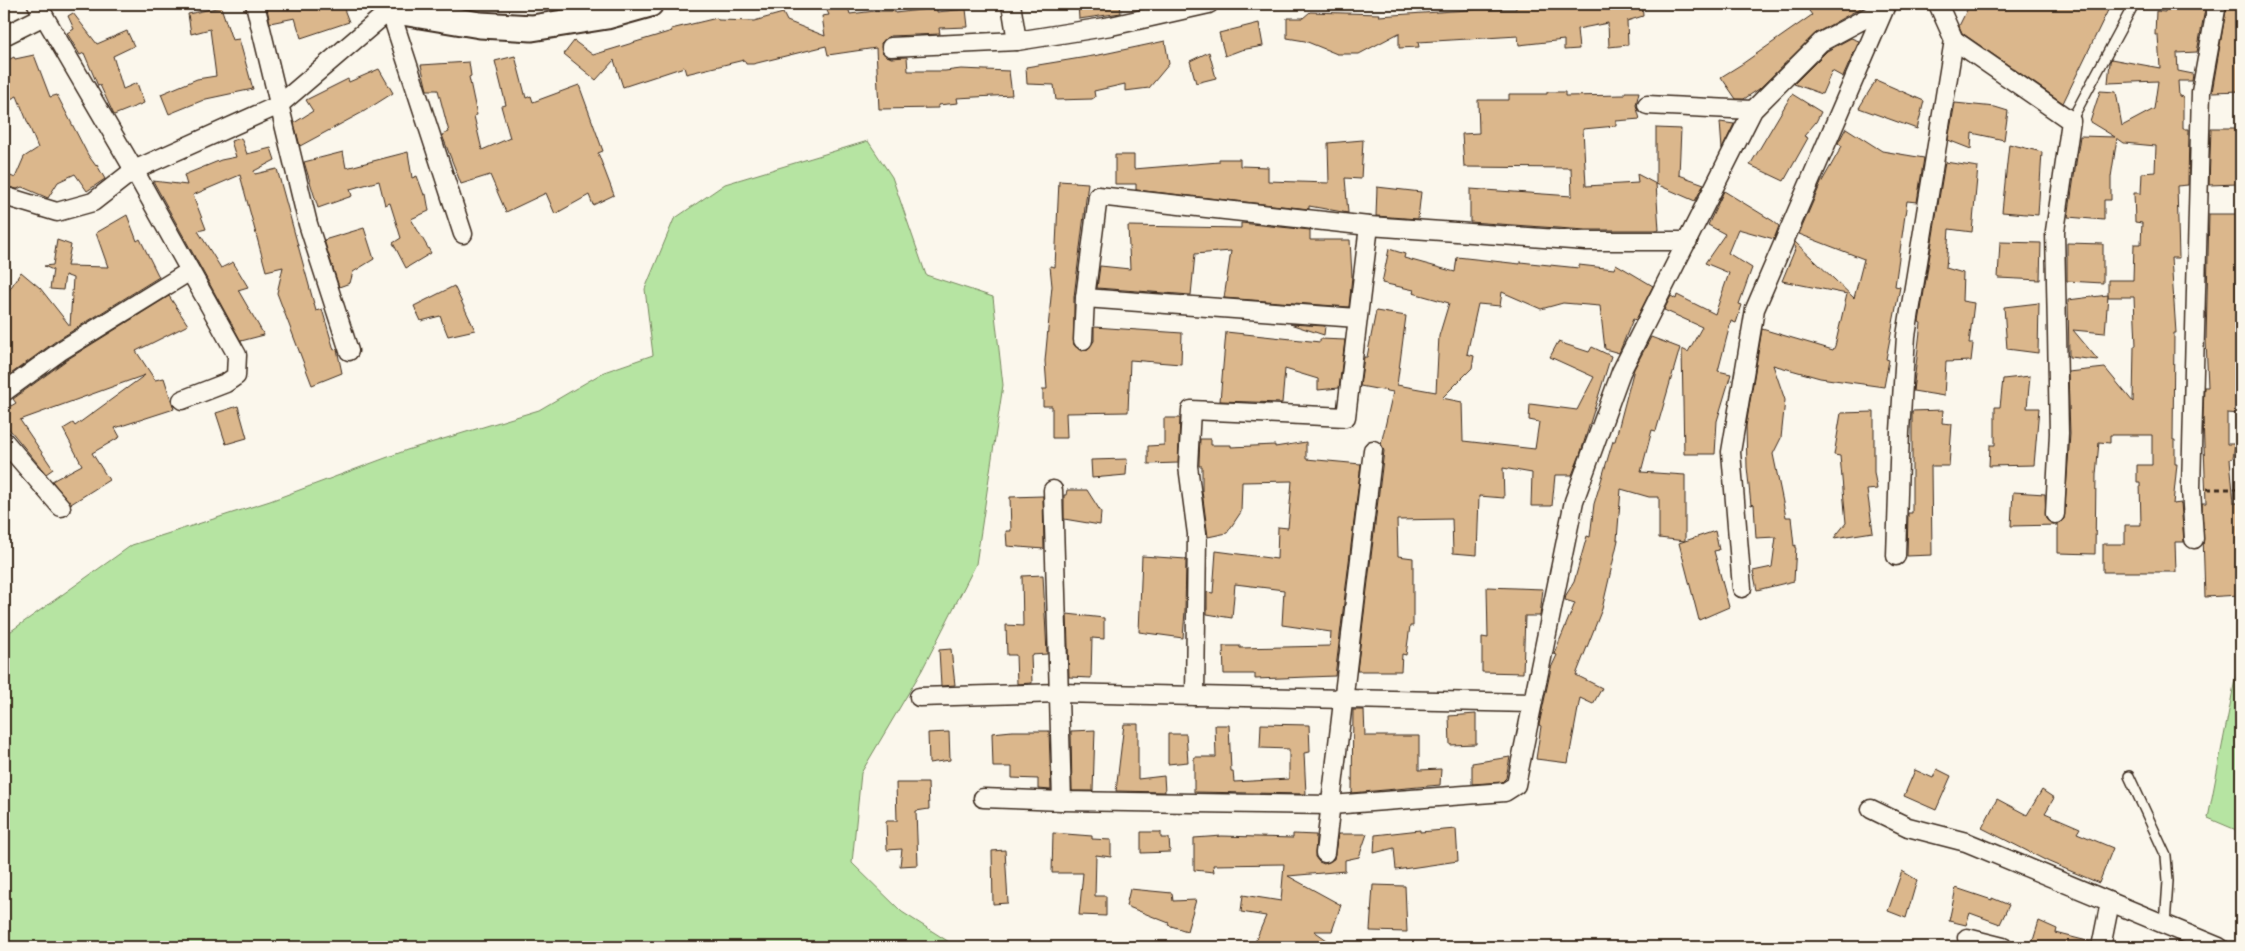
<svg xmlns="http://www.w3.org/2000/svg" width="2245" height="951" font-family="'Playpen Sans',sans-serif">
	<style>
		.green { fill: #b6e4a2; stroke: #788760 }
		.building { fill: #dbb78c; stroke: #3b2a1e }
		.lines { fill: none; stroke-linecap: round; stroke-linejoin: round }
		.lane-casing { stroke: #3b2a1e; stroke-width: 12 }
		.street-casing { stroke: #3b2a1e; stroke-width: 21 }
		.secondary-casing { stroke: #3b2a1e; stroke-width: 29 }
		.path { stroke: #3b2a1e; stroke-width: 3; stroke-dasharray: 5 4; stroke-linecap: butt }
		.lane { stroke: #fbf7ec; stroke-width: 9 }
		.street { stroke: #fbf7ec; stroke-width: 18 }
		.secondary { stroke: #fbf7ec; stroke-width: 25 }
	</style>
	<rect width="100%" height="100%" fill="#fbf7ec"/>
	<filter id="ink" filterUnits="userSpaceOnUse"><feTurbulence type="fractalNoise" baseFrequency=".02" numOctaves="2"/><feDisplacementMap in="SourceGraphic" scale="10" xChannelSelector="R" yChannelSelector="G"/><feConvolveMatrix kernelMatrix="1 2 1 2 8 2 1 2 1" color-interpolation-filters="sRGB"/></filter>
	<g filter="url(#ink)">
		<g class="green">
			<polygon points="868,141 892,177 926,275 993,297 1003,385 976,564 922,670 861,773 852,863 902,912 957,947 4,947 4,636 132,545 270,501 407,450 539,410 604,372 653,355 645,289 674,219 725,184"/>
			<polygon points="2241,649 2241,832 2208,818"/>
		</g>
		<g class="building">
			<polygon points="266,4 342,4 349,22 301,38 295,18 270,23"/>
			<polygon points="824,4 847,4 850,14 875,11 895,11 895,13 937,8 937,12 966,9 968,27 939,28 940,34 890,36 881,43 882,52 891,58 907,57 908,71 945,71 961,69 1009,71 1012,95 957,98 958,103 938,105 938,108 879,109 876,48 828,55 826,46 753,64 746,64 744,60 686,74 684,67 623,87 614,60 596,80 564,54 574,41 593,55 672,31 671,29 717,18 718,20 754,21 783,13 787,21 825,36 822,16 829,15"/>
			<polygon points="1078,4 1120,4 1121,13 1079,19"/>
			<polygon points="1562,4 1642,4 1643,16 1627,21 1628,45 1609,47 1608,23 1577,29 1579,49 1564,50 1564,40 1519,45 1518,36 1418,42 1419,47 1399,48 1399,33 1359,54 1337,54 1305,41 1287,38 1287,18 1303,18 1310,12 1380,14 1379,16 1483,9 1516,9 1516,6"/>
			<polygon points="1804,4 1868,4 1816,33 1759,89 1744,99 1736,99 1721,77 1742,64 1812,15"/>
			<polygon points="1970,4 2111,4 2063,103 1962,33 1959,26"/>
			<polygon points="2166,4 2206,4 2197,52 2177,53 2178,71 2193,74 2192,81 2178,81 2179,96 2183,97 2183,129 2189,129 2188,185 2177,186 2179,258 2171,258 2176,333 2174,333 2173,440 2175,440 2175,464 2177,464 2173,504 2181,503 2184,542 2175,542 2176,572 2103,572 2103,544 2125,544 2125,525 2141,525 2140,482 2137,482 2137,465 2152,465 2152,435 2110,435 2110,443 2099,442 2096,475 2095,554 2058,553 2058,525 2011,526 2013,492 2045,494 2046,519 2055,525 2064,519 2070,434 2068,372 2105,368 2133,402 2134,346 2136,346 2134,297 2108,297 2108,280 2133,280 2134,244 2141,244 2142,223 2135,222 2134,193 2141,193 2142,173 2155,172 2156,146 2124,143 2117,138 2111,177 2111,200 2104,200 2104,220 2068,217 2069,211 2080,136 2115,137 2090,122 2100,91 2116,92 2122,126 2154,109 2158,81 2108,83 2110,62 2111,59 2160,68 2158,35 2155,35 2156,11 2165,12"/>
			<polygon points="2227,4 2241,4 2241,91 2212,92"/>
			<polygon points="221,7 232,40 239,39 253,89 206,99 169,114 161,94 197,79 216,76 210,29 191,34 188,14"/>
			<polygon points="73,13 97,44 127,31 134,46 113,56 123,89 137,83 144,103 114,115 100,85 98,86 84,53 80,55 67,33 74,29 68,16"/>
			<polygon points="1259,23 1263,46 1241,50 1225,56 1219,33"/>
			<polygon points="1851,38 1859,41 1843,77 1832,71 1822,94 1794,84 1827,51"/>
			<polygon points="1165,41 1169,64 1149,88 1125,91 1125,84 1094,91 1095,97 1092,99 1056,100 1054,85 1027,84 1026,67 1099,55"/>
			<polygon points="1209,52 1216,78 1196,83 1190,61"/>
			<polygon points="34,55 50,97 57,95 88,155 96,166 97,165 105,179 87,191 75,174 58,182 48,198 22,187 17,189 4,186 4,173 15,178 24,157 38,148 17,96 4,102 4,62 14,57 15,59"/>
			<polygon points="515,56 526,98 531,96 533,102 579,85 603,151 598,153 614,195 593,205 589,195 555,214 546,193 506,212 490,175 461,184 442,135 449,132 438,90 427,90 421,65 469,62 471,76 469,77 477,115 474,116 482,150 510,138 501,106 506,105 495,61"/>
			<polygon points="379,69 393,93 363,112 300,146 294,123 313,111 306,100 348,79 349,82"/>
			<polygon points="1876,80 1924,101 1917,129 1859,108"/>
			<polygon points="1547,92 1565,92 1565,96 1625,95 1625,92 1639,92 1636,105 1640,119 1616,121 1616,126 1583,129 1586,186 1638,183 1637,174 1656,184 1659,230 1586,230 1470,222 1470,189 1572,196 1571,168 1464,167 1462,134 1479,133 1478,100 1509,100 1509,94 1547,94"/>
			<polygon points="1792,94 1821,112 1816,122 1804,136 1808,138 1784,181 1750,165"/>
			<polygon points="1955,103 1995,107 2008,111 2004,140 1972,133 1971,149 1948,140"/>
			<polygon points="1720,122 1734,124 1722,149"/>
			<polygon points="1656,128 1681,129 1679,175 1704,184 1695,201 1656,184"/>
			<polygon points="1846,128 1882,151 1924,158 1917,202 1907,201 1895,286 1900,287 1886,359 1889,360 1884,387 1820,378 1773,365 1785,400 1781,438 1773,454 1786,517 1791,517 1794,546 1796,545 1794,581 1757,590 1753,571 1772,567 1776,537 1756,538 1754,504 1751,505 1747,467 1746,426 1762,329 1833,350 1835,346 1847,294 1782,281 1796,247 1794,246 1795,242 1854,298 1864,259 1799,234 1821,183 1842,146 1838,143"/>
			<polygon points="2211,128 2238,128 2238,184 2209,185"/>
			<polygon points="241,138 247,154 271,148 275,160 254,171 255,174 277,169 316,311 322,309 334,350 337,349 342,373 312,385 277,293 283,267 266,271 240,175 193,195 206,229 198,231 221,268 233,262 248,287 238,290 264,335 241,341 153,181 187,185 184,175 221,160 236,157 231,141"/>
			<polygon points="1363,140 1361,179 1345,178 1348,213 1309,206 1309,209 1136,190 1136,184 1115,184 1115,155 1134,155 1134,169 1219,162 1219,159 1240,159 1240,166 1268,167 1268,181 1329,183 1328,143"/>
			<polygon points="2009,144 2042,152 2038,215 2002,212"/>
			<polygon points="343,152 346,168 408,152 412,178 417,176 424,195 426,194 429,211 411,219 431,253 406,268 393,243 401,238 390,203 385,205 379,181 350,189 352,196 318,208 304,162"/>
			<polygon points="1945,162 1978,167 1972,232 1949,229 1946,268 1963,273 1962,301 1974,303 1969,344 1973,344 1971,361 1946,362 1944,396 1913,391 1921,323 1919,322"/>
			<polygon points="1059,181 1088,183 1074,297 1074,345 1082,351 1088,349 1094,341 1094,327 1182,333 1181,364 1130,360 1128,412 1066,413 1067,438 1052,438 1052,406 1043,406 1043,389 1047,389 1045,361 1052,286 1050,266 1055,267"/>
			<polygon points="1377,187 1421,192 1418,219 1376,216"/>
			<polygon points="1724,191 1773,221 1779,226 1774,239 1738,229 1728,253 1752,268 1739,304 1742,305 1736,323 1731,321 1718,371 1731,374 1717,421 1715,454 1684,454 1682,349 1688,352 1702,327 1664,310 1671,296 1676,299 1677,295 1715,314 1729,273 1705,263 1725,234 1708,225"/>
			<polygon points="2209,214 2241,214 2241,276 2237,276 2238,330 2241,329 2241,414 2227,413 2227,444 2235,444 2233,458 2230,459 2234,503 2241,503 2241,520 2240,595 2205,597 2202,503 2206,503 2203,417 2204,387 2208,387 2206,340"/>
			<polygon points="127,215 137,241 140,239 159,277 56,341 4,379 4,298 21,272 40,288 70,326 73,278 65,275 63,290 50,289 53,270 44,266 53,265 57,240 71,245 67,266 108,267 96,233"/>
			<polygon points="1241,223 1310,230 1310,240 1350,240 1352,276 1349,307 1224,298 1231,251 1195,254 1191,295 1097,288 1100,266 1130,269 1128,226 1241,228"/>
			<polygon points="364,228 374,259 353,272 350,283 339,287 324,240"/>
			<polygon points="2000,242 2041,243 2040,280 1998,278"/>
			<polygon points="2067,243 2103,244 2103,283 2067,281"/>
			<polygon points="1389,249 1405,254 1404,258 1455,272 1457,257 1520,264 1520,262 1579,268 1579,265 1614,269 1616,264 1653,286 1636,320 1633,319 1619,353 1605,349 1600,306 1563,303 1541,309 1502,292 1500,306 1478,304 1467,354 1474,356 1472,368 1442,398 1462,402 1463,441 1535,449 1539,422 1529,420 1530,404 1577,410 1594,377 1550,357 1558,342 1589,352 1592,347 1611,356 1580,455 1572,475 1555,475 1552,506 1531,506 1532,473 1503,468 1504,498 1479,496 1477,555 1453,553 1452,519 1397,520 1398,556 1413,558 1413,626 1410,626 1406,655 1402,654 1401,671 1357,671 1384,451 1381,444 1393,392 1360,386 1364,357 1367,357 1376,311 1406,316 1397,385 1436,392 1439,336 1449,303 1413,293 1414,290 1382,283"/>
			<polygon points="454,286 475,330 448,336 440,316 421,321 414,306"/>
			<polygon points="2108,295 2105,333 2073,330 2098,360 2069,357 2068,300"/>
			<polygon points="169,296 188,325 136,351 155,380 164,378 174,409 115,428 120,437 92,453 109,480 71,504 52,481 82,465 63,429 73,423 75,426 145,375 20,420 53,469 46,474 6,425 4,426 4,402 8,402 11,406 16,403 13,399 68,359"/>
			<polygon points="2039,303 2038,353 2007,349 2004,307"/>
			<polygon points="1290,324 1325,326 1324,335"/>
			<polygon points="1226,332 1320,342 1320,339 1345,340 1339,388 1318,390 1318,379 1285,369 1282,403 1220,401"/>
			<polygon points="1651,337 1680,348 1656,431 1652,430 1641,472 1685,475 1685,541 1659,538 1659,497 1649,497 1621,489 1617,540 1618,540 1602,609 1576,675 1602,688 1593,704 1580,698 1568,763 1536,759 1541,726 1539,725 1551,668 1557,655 1554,654 1575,603 1565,600 1566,595 1574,582 1587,536 1590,537 1594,504 1613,441 1615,441 1634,369"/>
			<polygon points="2030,376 2027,408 2039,408 2034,465 1989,466 1990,445 1995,445 1995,407 2000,407 2003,379"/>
			<polygon points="238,406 247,438 226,444 216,413"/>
			<polygon points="1943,410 1942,423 1952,424 1949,466 1931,466 1932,555 1907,556 1908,513 1912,513 1912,411"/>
			<polygon points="1874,412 1874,472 1877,489 1867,490 1873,532 1834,538 1846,523 1840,456 1834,455 1841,413"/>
			<polygon points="1164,418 1180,418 1178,463 1148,464 1148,446 1164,445"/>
			<polygon points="1200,439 1211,439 1211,445 1231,445 1231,447 1275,445 1275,447 1306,442 1306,459 1361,464 1335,676 1255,679 1255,674 1224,674 1223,646 1240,646 1240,648 1330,646 1331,632 1282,625 1284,590 1235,584 1232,618 1207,614 1207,592 1213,593 1216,551 1277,559 1278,527 1288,528 1292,481 1242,482 1241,512 1227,533 1208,537 1202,491 1202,466 1199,466 1199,462"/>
			<polygon points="1127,459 1126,475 1092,478 1091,460"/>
			<polygon points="1067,490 1087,490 1101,512 1100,525 1064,519 1064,495 1066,495"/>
			<polygon points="1043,496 1044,549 1007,546 1006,531 1011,531 1010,497"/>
			<polygon points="1715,531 1719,550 1714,551 1729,607 1699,620 1679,543"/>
			<polygon points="1142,556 1186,559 1185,611 1183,638 1139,632"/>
			<polygon points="1043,575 1047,654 1031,655 1032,683 1017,684 1016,655 1007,655 1006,625 1023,626 1022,576"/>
			<polygon points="1487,587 1543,589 1540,616 1525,616 1523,673 1482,672 1482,637 1488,638"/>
			<polygon points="1067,614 1104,618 1104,639 1092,638 1091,678 1069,677"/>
			<polygon points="951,649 955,685 941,686 939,650"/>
			<polygon points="1353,710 1364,710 1365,736 1419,736 1419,770 1441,769 1440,785 1352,793"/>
			<polygon points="1476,714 1476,744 1450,745 1449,716"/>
			<polygon points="1124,724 1138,724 1138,779 1164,776 1165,792 1116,791"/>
			<polygon points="1261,724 1309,725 1310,752 1304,753 1306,794 1194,792 1194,757 1216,757 1215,725 1229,725 1231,771 1233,771 1234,782 1289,779 1289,749 1260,748"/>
			<polygon points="1095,730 1093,791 1072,791 1071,731"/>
			<polygon points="1012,731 1049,731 1051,790 1038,789 1038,779 1012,778 1012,767 993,767 992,733"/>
			<polygon points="949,732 950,760 929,763 928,733"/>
			<polygon points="1168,734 1186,734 1188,762 1168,764"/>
			<polygon points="1510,757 1506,778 1502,782 1472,784 1472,763"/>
			<polygon points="1937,769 1951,776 1936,810 1904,796 1915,770 1933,778"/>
			<polygon points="896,783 928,783 929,809 916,811 918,865 900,866 902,849 887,850 886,821 897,821"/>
			<polygon points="2042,790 2054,798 2045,813 2080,828 2077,833 2113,848 2099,883 2049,862 1982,828 1997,799 2027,815"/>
			<polygon points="1456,829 1458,861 1396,870 1394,848 1374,853 1375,835 1420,830 1420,832"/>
			<polygon points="1141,832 1161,832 1161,838 1169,838 1170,852 1141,853"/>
			<polygon points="1053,833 1092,836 1092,839 1111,840 1111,857 1096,855 1095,896 1106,896 1106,916 1079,915 1083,873 1052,873"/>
			<polygon points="1293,834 1316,835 1315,857 1319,862 1324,864 1334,859 1338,834 1367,834 1359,857 1345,860 1345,871 1288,876 1341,905 1332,931 1314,931 1337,947 1253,947 1266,916 1241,912 1243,895 1281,901 1284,864 1213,865 1214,872 1194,870 1194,838 1222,836 1293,838"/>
			<polygon points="1005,850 1008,903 993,904 992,851"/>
			<polygon points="1902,871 1917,880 1906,918 1888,911"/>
			<polygon points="1373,885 1405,886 1407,932 1370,931"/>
			<polygon points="1956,888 1992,900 1992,898 2009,905 2000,924 1970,913 1966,925 1949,921"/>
			<polygon points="1130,889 1172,893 1173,901 1196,900 1187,931 1168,925 1169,923 1126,906"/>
			<polygon points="2039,921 2057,929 2056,933 2091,942 2091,947 2031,947"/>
		</g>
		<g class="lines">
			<defs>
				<g id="lane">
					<polyline points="2071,121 2134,4"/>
					<polyline points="2129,776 2166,856 2168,881 2165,925"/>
				</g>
				<g id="street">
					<polyline points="37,4 134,170 237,355 236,376 226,383 182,400"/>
					<polyline points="255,4 308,224 349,351"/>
					<polyline points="1011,4 1017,41"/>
					<polyline points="4,36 44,16"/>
					<polyline points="1954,40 2071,121 2055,231 2059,433 2055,514"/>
					<polyline points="891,47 1017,41 1111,26 1209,4"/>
					<polyline points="1647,105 1753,110"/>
					<polyline points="4,196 57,212 93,202 134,170 279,105 390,10 463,234"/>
					<polyline points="1085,298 1357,318"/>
					<polyline points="1083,340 1085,298 1098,196 1369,226 1586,241 1688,241"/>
					<polyline points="4,392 62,350 190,271"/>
					<polyline points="4,441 61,507"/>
					<polyline points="1053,490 1062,801"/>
					<polyline points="2194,539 2191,489 2201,92 2217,4"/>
					<polyline points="1896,556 1900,431 1906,336 1954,40 1938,4"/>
					<polyline points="1742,588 1731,452 1755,309 1886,5"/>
					<polyline points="1195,696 1197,534 1188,466 1191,410 1346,417 1369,226"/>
					<polyline points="919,697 1059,693 1532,703"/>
					<polyline points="983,798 1062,801 1331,805 1505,792 1516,785 1574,501 1621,372 1753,110 1821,42 1883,9"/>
					<polyline points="1871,809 1908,827 1966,842 2219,947"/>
					<polyline points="1325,853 1373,450"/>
					<polyline points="1967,938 2003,947"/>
					<polyline points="2101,947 2110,902"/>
				</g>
				<polyline id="secondary" points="386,4 390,10 480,25 532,28 607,16 650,4"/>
			</defs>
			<use href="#lane" class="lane-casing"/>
			<use href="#street" class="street-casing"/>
			<use href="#secondary" class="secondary-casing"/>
			<polyline class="path" points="2207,489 2241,489"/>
			<use href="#lane" class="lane"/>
			<use href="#street" class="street"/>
			<use href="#secondary" class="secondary"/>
		</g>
	</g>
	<rect width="2245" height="951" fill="none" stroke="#fbf7ec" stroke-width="20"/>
	<rect x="10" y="10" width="2225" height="931" fill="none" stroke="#3b2a1e" stroke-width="2" filter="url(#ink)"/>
</svg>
